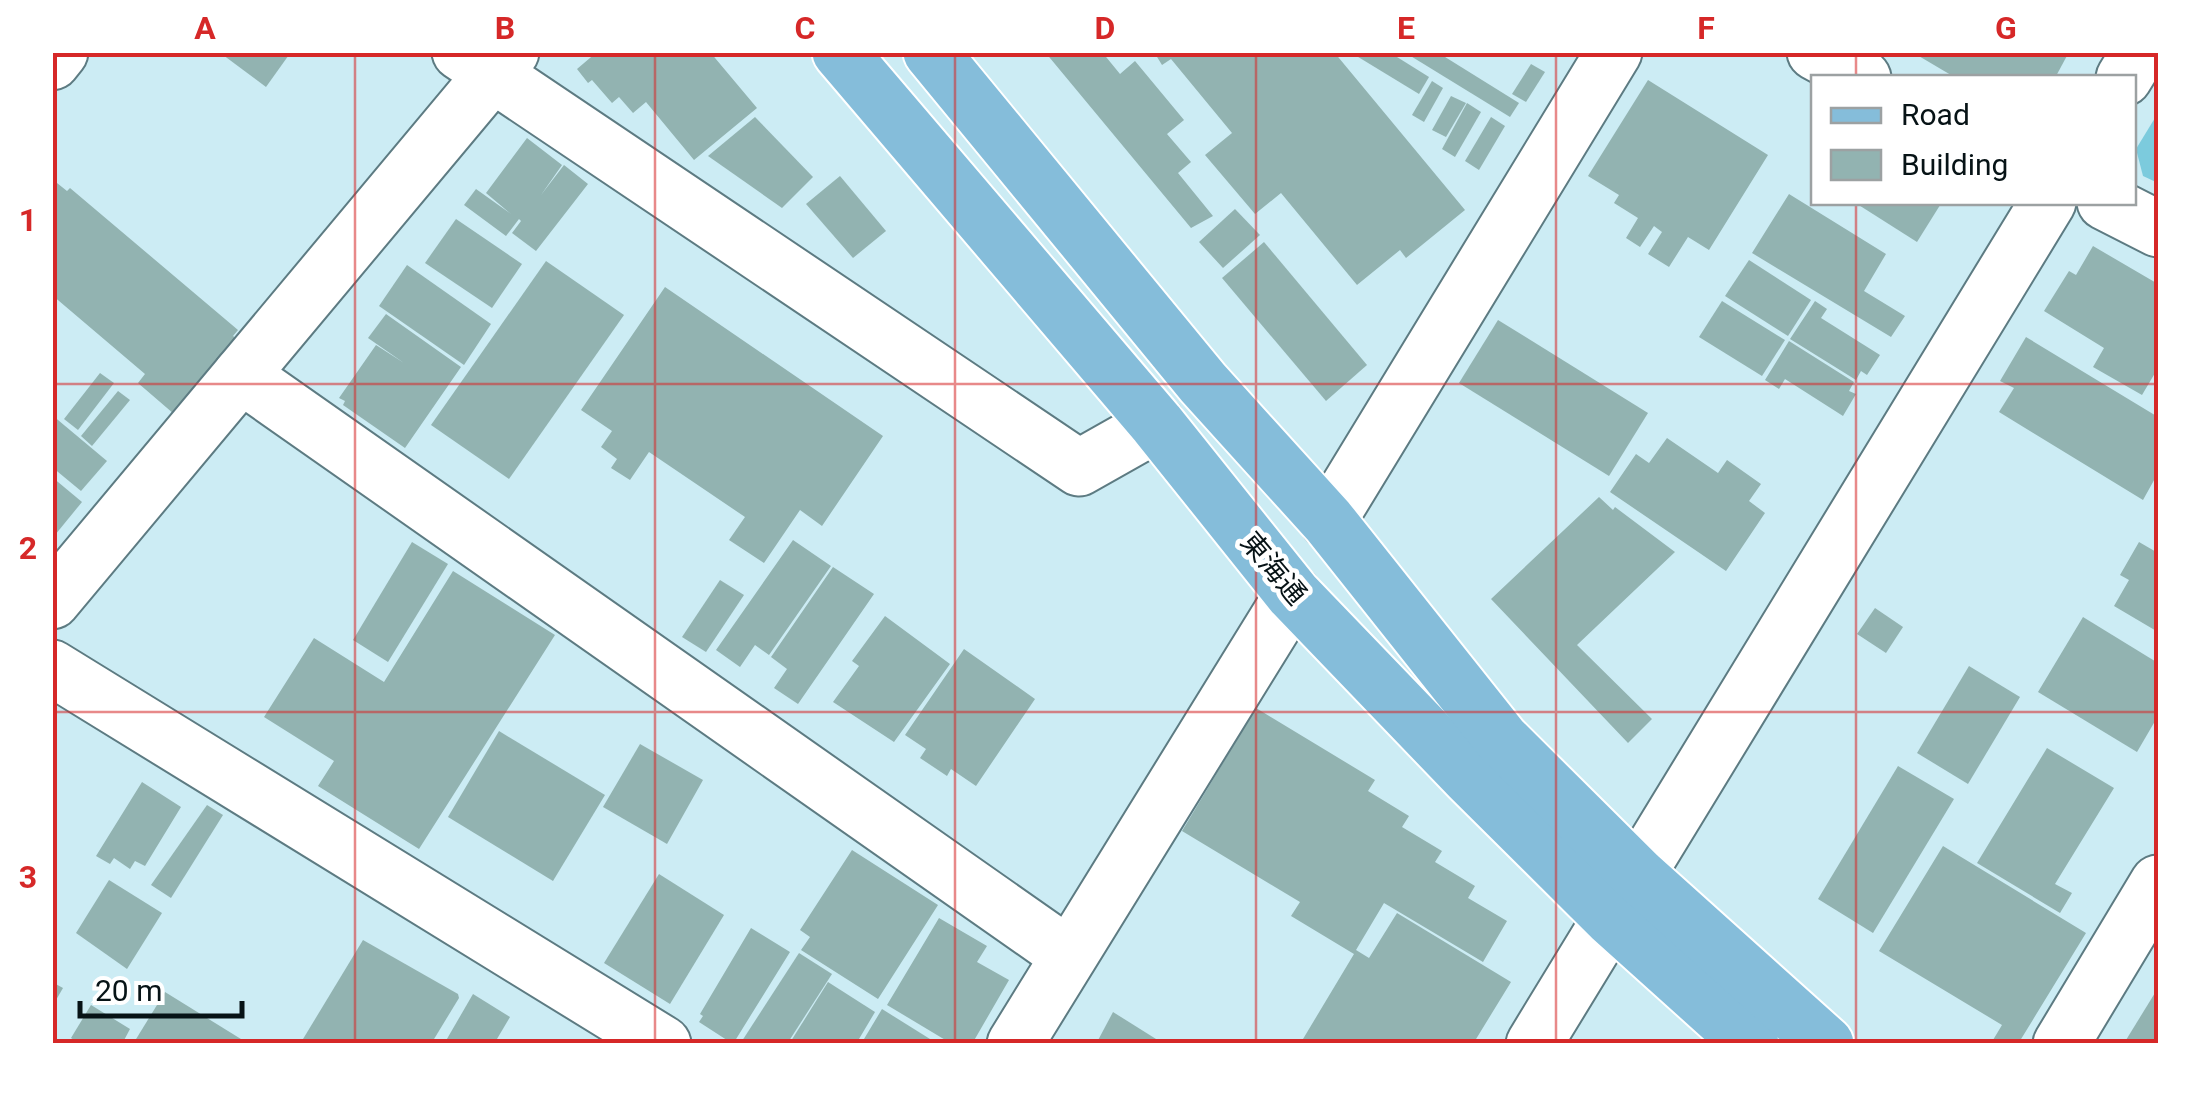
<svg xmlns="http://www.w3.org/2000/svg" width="2211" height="1096" font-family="Roboto,'Noto Sans JP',sans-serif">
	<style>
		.green { fill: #7ccbdd }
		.building { fill: #92b3b1 }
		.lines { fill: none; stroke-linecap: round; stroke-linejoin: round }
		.minor-casing { stroke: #5d7b82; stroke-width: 59 }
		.major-casing { stroke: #fff; stroke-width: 59 }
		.minor { stroke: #fff; stroke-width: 55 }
		.major { stroke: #85bdda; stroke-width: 55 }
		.grid { fill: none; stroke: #d62828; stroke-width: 2.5; stroke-opacity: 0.55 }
		.labels { text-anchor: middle; stroke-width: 9; stroke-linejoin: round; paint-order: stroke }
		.street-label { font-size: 28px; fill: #071316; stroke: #fff }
		.neatline { fill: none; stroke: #d62828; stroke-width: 4 }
		.grid-label { font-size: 32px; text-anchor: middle; font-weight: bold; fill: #d62828 }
	</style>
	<rect width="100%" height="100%" fill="#ccecf4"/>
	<polygon class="green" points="2158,113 2158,183 2143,176 2136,149"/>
	<g class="building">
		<polygon points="219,52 291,52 266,87"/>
		<polygon points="597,52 710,52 757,108 694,160 646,102 633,113 619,97 612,103 592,80 588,83 577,69"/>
		<polygon points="1045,52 1102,52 1120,74 1135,61 1184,120 1167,134 1191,162 1178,173 1213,216 1191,228"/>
		<polygon points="1154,52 1334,52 1465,210 1406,258 1400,250 1357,285 1281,193 1255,214 1205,155 1232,133 1171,59 1162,65"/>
		<polygon points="1350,52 1389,52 1429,77 1419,94"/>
		<polygon points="1411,52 1437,52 1519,103 1510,117 1409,55"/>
		<polygon points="1912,52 2069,52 2055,78 1956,78"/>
		<polygon points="1531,64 1545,72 1526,102 1512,94"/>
		<polygon points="1648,80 1768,155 1709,250 1688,237 1669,267 1648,254 1662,232 1654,226 1640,247 1626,238 1638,218 1614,203 1619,195 1588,176"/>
		<polygon points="1432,81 1443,88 1424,122 1412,115"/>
		<polygon points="1451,96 1466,103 1446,137 1432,130"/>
		<polygon points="1467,103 1481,112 1455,157 1442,149"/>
		<polygon points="755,117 813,177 782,208 708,156"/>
		<polygon points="1491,117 1505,126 1479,170 1465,161"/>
		<polygon points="527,138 562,165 541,195 564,165 588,184 536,251 512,233 521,221 519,219 506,236 464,205 476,189 511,214 486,193"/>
		<polygon points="840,176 886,231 853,258 806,204"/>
		<polygon points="52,179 67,191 70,188 238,330 233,336 237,339 174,414 138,383 145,374 52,295"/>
		<polygon points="1789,194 1886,254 1864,291 1905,316 1891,337 1752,253"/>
		<polygon points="1854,202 1942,202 1917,242"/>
		<polygon points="1235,209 1260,235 1223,268 1199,242"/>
		<polygon points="456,219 522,264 492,308 425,263"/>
		<polygon points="1264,242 1367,365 1326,401 1222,278"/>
		<polygon points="2093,246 2158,284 2158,368 2142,395 2093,367 2104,348 2044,311 2069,271 2076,275"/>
		<polygon points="1749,260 1811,300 1788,336 1725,296"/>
		<polygon points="546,261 624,315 509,479 431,425"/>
		<polygon points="407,265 491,324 464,365 379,306"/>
		<polygon points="665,287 883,436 822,526 800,510 764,563 729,540 745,517 649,452 630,480 611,468 617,459 601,447 612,431 581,410"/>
		<polygon points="1722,301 1785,340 1762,376 1699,337"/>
		<polygon points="1815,301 1827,309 1821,318 1880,355 1867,375 1861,371 1856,380 1790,339"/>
		<polygon points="386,314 461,367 405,448 343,405 345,401 339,398 376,345 404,363 368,338"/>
		<polygon points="1498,320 1648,413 1609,476 1459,383"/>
		<polygon points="2026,337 2158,417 2158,473 2143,500 1999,412 2014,388 2000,381"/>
		<polygon points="1789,341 1854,382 1849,391 1856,394 1843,416 1785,379 1779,389 1765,380"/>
		<polygon points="100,373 114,383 78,430 64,419"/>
		<polygon points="118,391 130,400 92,446 81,436"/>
		<polygon points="52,415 107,461 81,491 52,467"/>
		<polygon points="1667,438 1718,473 1727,460 1761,484 1749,501 1765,513 1726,571 1610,492 1636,454 1649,463"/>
		<polygon points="52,477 82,502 55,535 52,533"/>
		<polygon points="1599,497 1613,510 1615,507 1675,552 1577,645 1652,719 1628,743 1491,599"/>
		<polygon points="793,540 831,566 769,655 755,645 740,667 716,650"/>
		<polygon points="412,542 448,564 388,662 353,640"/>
		<polygon points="2139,542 2158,553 2158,632 2114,606 2129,580 2120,575"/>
		<polygon points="833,567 874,594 798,704 774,688 787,669 771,657"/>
		<polygon points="453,571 555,635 419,849 318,786 334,761 264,717 314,638 384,682"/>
		<polygon points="720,580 744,595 706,652 682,637"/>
		<polygon points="1875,608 1903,627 1886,653 1857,634"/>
		<polygon points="885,616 950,664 894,742 833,702 859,666 852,661"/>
		<polygon points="2083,617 2158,663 2158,716 2137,752 2038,692"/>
		<polygon points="964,649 1035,699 976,786 951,769 947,776 920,758 926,749 905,735"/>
		<polygon points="1969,666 2020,697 1968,784 1917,753"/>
		<polygon points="1256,708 1375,780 1368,791 1409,816 1402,827 1442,851 1435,862 1475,886 1468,898 1507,921 1483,962 1384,903 1356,950 1369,958 1397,913 1511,982 1473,1044 1300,1044 1354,954 1291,916 1300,902 1182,831"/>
		<polygon points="499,731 605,795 553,881 448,817"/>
		<polygon points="640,744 703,780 667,844 603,807"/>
		<polygon points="2047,748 2114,788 2055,884 2072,893 2060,913 1977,863"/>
		<polygon points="1898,766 1954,799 1873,933 1818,899"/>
		<polygon points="142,782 181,807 145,866 135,861 130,869 114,858 110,864 96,856"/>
		<polygon points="207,805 223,815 171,898 151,885"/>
		<polygon points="1943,846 2086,933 2018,1044 1999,1044 1993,1040 2002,1025 1879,951"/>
		<polygon points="852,850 938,905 878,999 801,950 810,937 800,930"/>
		<polygon points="659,874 724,915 670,1004 604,963"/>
		<polygon points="109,880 162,913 127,969 76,933"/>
		<polygon points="939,918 987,946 977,962 1009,980 972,1044 952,1044 887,1005"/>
		<polygon points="751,928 790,952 733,1044 699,1022 703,1016 700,1014"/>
		<polygon points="363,940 458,994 459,998 431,1044 300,1044"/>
		<polygon points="799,953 832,974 787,1044 740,1044"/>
		<polygon points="52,982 63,988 52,1007"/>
		<polygon points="828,982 875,1012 856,1044 794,1044 791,1041"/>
		<polygon points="2158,988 2158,1044 2132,1044 2126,1040"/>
		<polygon points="165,992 249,1044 133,1044"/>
		<polygon points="473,994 510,1017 494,1044 444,1044"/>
		<polygon points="91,1005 130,1029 122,1044 80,1044 71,1038"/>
		<polygon points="882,1009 938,1044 861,1044"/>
		<polygon points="1113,1012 1164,1044 1096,1044"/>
	</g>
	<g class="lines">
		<defs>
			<g id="minor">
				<polyline points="460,52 1079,468 1157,424"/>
				<polyline points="1815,52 1863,78"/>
				<polyline points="52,62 60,52"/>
				<polyline points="2124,78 2140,52"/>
				<polyline points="2105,202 2158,229"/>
				<polyline points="241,375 1068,955"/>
				<polyline points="1328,521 1614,52"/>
				<polyline points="52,601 511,52"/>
				<polyline points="52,668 663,1044"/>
				<polyline points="1015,1044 1293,594"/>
				<polyline points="1534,1044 2048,202"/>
				<polyline points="2061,1044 2158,883"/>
			</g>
			<g id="major">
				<polyline points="840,52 1157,424 1293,594 1469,777 1611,918 1751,1044"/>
				<polyline points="931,52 1203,383 1328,521 1502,740 1639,876 1826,1044"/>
			</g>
		</defs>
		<use href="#minor" class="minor-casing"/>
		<use href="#major" class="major-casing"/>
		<use href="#minor" class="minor"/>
		<use href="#major" class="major"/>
	</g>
	<path class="grid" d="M 355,52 L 355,1044M 655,52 L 655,1044M 955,52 L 955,1044M 1256,52 L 1256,1044M 1556,52 L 1556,1044M 1856,52 L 1856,78M 1856,202 L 1856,1044M 52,384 L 2158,384M 52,712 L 2158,712"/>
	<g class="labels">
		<g class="street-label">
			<text transform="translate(1274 568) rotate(50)" y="10">東海通</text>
		</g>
	</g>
	<rect width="2211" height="1096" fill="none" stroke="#ffffff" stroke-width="110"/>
	<rect x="1811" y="75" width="325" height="130" fill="#ffffff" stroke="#9ca1a2" stroke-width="2.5"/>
	<rect x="1831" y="108" width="50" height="15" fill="#85bdda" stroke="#9ca1a2" stroke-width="2.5"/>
	<text x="1901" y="125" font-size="30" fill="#071316">Road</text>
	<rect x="1831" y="150" width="50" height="30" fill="#92b3b1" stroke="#9ca1a2" stroke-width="2.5"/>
	<text x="1901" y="175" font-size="30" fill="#071316">Building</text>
	<path d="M80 1001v15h162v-15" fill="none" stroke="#071316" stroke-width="5"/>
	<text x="95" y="1001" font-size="30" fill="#071316" stroke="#ffffff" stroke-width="8" paint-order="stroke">20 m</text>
	<rect x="55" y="55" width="2101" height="986" class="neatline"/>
	<g class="grid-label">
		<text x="205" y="39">A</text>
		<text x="505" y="39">B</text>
		<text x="805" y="39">C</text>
		<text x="1105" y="39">D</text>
		<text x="1406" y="39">E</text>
		<text x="1706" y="39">F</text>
		<text x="2006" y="39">G</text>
		<text x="28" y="231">1</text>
		<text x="28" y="559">2</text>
		<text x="28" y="888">3</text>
	</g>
</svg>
